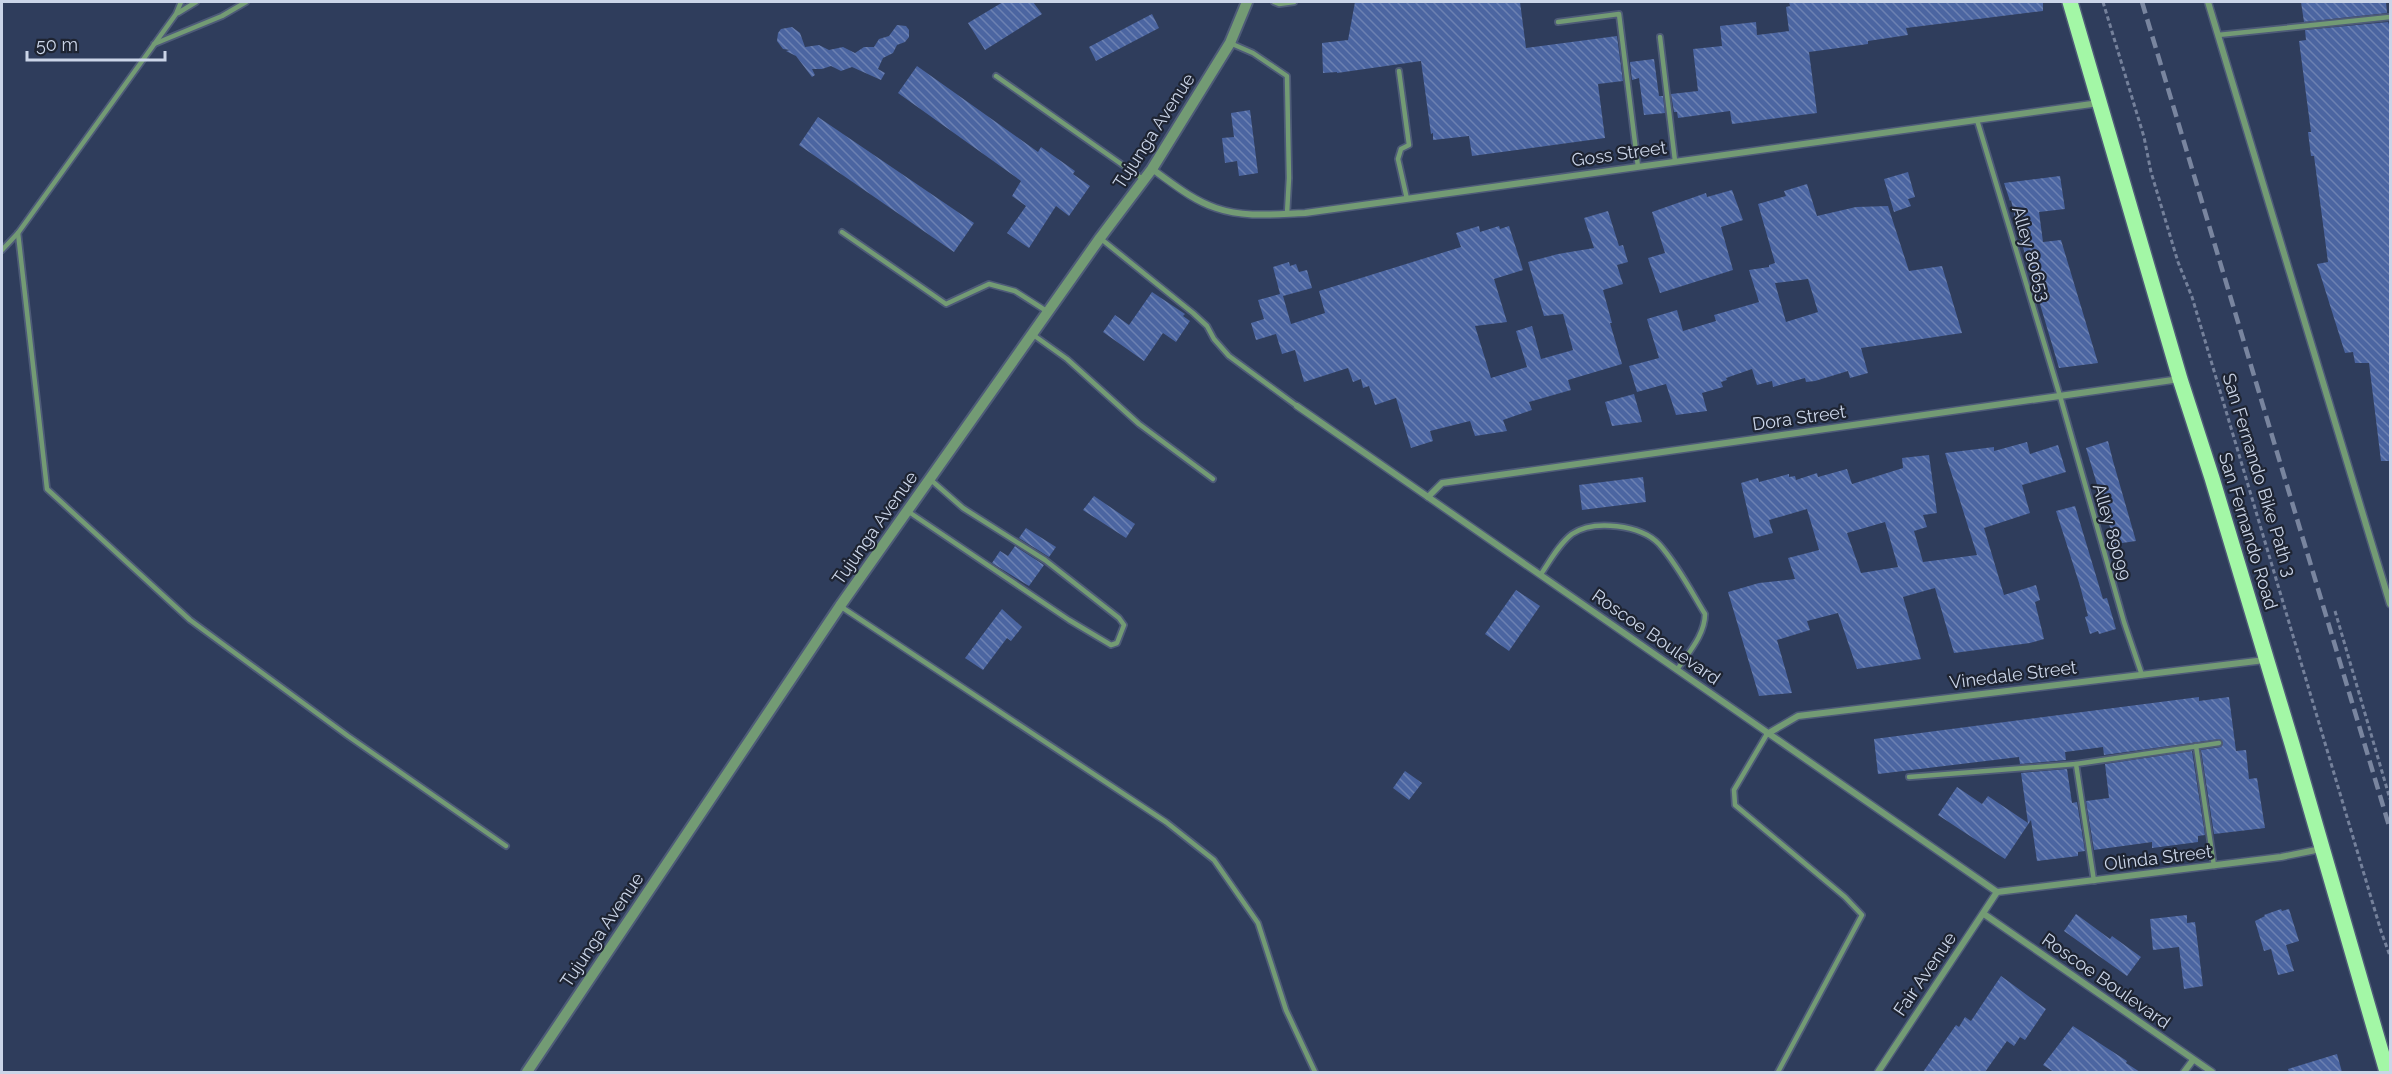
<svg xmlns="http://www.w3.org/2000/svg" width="2392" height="1074" font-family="Raleway,sans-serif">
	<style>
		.building { fill: url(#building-back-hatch); fill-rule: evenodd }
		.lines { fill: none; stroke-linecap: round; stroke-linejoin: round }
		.service-casing { stroke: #4e5b78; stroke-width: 8 }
		.minor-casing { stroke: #4e5b78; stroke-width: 9 }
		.tertiary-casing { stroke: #4e5b78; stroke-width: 14 }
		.primary-casing { stroke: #4e5b78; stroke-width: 18 }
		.path { stroke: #75819b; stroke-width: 3; stroke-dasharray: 4.5 3; stroke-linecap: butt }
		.service { stroke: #739b74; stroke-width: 4.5 }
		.minor { stroke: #739b74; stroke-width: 6 }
		.tertiary { stroke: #739b74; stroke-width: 10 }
		.primary { stroke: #a3f7a6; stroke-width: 15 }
		.rail { stroke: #79859f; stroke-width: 4.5; stroke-dasharray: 12 6; stroke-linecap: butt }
		.labels { text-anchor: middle; stroke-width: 4.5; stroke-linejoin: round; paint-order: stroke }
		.street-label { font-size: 18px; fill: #cbd5e8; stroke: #1e2432 }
	</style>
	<defs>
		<pattern id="building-back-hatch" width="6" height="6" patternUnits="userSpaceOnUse" patternTransform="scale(1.5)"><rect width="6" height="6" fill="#4b65a1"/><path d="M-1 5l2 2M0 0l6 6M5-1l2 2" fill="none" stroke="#6c81b2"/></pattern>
	</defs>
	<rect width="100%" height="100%" fill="#2f3d5c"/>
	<g class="building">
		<polygon points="1003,2 1033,2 1042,14 985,50 968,23"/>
		<polygon points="1355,2 1520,2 1526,48 1617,36 1623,81 1598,84 1605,138 1472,156 1469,136 1433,140 1433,133 1431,134 1421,61 1337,73 1337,72 1323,73 1322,43 1348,40"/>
		<polygon points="1789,2 2043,2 2043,11 1906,28 1908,35 1868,41 1868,44 1809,52 1817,113 1732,124 1730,111 1678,118 1677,112 1674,112 1671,94 1698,91 1693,49 1722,46 1720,26 1756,22 1757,35 1789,31 1786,7 1790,6"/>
		<polygon points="2301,2 2386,2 2387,13 2304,22"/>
		<polygon points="1152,14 1159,28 1096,61 1089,47"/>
		<polygon points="2388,22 2391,29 2391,461 2381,461 2369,363 2355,363 2353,352 2345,353 2317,264 2328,262 2314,156 2311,156 2308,132 2311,132 2299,41 2306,40 2305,30"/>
		<polygon points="897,25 906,26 909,30 909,37 905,42 897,45 893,53 883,58 878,69 885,73 881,80 852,67 841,71 831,66 822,69 812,69 815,75 812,77 796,56 786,51 790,50 783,49 777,41 778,33 781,29 792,27 800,33 805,47 819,45 829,50 843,47 855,53 864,47 874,47 879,39 889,36"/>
		<polygon points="1654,59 1659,96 1663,96 1665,113 1644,115 1639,78 1632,80 1630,62"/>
		<polygon points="917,66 1038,152 1041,147 1075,171 1073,174 1090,186 1069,216 1056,206 1029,248 1007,233 1026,206 1012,196 1021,181 898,93"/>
		<polygon points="1250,110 1258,173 1239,176 1237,161 1225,163 1222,138 1234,137 1231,113"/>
		<polygon points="818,117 974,223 954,252 799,145"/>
		<polygon points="1908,172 1915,197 1908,199 1911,206 1894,212 1884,179"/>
		<polygon points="2060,176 2065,209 2039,212 2043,242 2061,240 2098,363 2059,368 2017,227 2011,200 2010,201 2004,183"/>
		<path d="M 1807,184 L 1817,216 L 1856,207 L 1888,206 L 1909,271 L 1942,266 L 1962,333 L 1861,348 L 1868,373 L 1850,378 L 1848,371 L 1815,381 L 1806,382 L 1805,378 L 1773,387 L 1772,381 L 1757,385 L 1752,369 L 1726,378 L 1727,380 L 1721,382 L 1723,387 L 1702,393 L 1707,411 L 1676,415 L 1666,384 L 1637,392 L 1629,366 L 1659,358 L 1647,319 L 1677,310 L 1683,331 L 1716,321 L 1714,315 L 1759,302 L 1749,270 L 1769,267 L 1769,265 L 1775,263 L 1758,204 L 1786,196 L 1784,191 ZM 1808,279 L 1818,312 L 1786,322 L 1775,283 Z"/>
		<polygon points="1732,190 1743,220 1721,227 1733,270 1660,293 1648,258 1665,253 1652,212 1706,193 1707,197"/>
		<polygon points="1608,211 1619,246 1623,245 1628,262 1617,265 1623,284 1603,290 1612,323 1610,323 1622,364 1568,380 1571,390 1529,402 1532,410 1503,420 1507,431 1475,436 1470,421 1430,431 1433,441 1411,448 1396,398 1375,405 1369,386 1363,388 1361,379 1353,382 1348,368 1304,382 1295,350 1282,354 1276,334 1256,340 1251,323 1264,319 1258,300 1280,294 1273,267 1289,262 1290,266 1296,264 1299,272 1307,270 1312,288 1283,296 1291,324 1325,313 1319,291 1461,247 1456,233 1479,226 1480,232 1499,226 1500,229 1509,226 1523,270 1494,279 1507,322 1475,326 1491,378 1527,367 1516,331 1532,326 1541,359 1573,350 1563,314 1544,316 1528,262 1558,254 1594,248 1584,218"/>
		<polygon points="1152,292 1185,314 1183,316 1190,321 1176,342 1163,333 1144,361 1103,332 1115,315 1129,325"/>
		<polygon points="1634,394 1642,422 1612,426 1605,402"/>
		<polygon points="2108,441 2113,461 2136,541 2115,544 2086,448"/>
		<path d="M 2027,442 L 2030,454 L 2058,445 L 2066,472 L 2022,485 L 2030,513 L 1984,528 L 2004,595 L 2036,585 L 2040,600 L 2035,602 L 2044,639 L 2030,643 L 1954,653 L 1935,588 L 1903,597 L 1921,659 L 1857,669 L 1838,613 L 1807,621 L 1810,630 L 1777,640 L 1792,693 L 1759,696 L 1728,592 L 1759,583 L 1795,579 L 1788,558 L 1819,550 L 1807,509 L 1769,520 L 1773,533 L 1754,538 L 1741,483 L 1758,478 L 1759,482 L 1789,474 L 1789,477 L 1795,476 L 1796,480 L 1817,473 L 1818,477 L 1847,469 L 1852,484 L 1903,468 L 1902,458 L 1929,455 L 1937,513 L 1923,515 L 1927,527 L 1914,531 L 1923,562 L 1977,555 L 1945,453 L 1994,447 L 1994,451 ZM 1885,522 L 1898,567 L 1861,573 L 1847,533 Z"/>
		<polygon points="1643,477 1646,502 1582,510 1579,485"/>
		<polygon points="1094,496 1135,524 1126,538 1083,510"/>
		<polygon points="2075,506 2103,599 2107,598 2116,629 2099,634 2098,631 2090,634 2085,617 2088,616 2080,586 2056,511"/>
		<polygon points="1026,528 1056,547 1049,557 1019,538"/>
		<polygon points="1015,546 1044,565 1029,586 992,563 1000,551 1008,556"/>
		<polygon points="1516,590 1540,606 1509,651 1485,634"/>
		<polygon points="1002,609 1022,627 1011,641 1007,638 983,670 965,658"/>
		<polygon points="2199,697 2199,701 2229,697 2236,751 2246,750 2249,779 2257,778 2265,828 2214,834 2201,750 2221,747 2223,743 2220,739 2104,755 2103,747 2065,752 2066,760 2020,764 2019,757 1878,774 1874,739"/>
		<polygon points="2192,751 2205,835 2198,836 2198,842 2152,848 2152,842 2094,850 2086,801 2109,798 2105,764"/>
		<polygon points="2067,769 2072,803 2077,802 2085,851 2078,852 2078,856 2037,861 2031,820 2005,859 1938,815 1957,787 1982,804 1988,796 2028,823 2021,773"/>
		<polygon points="1405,771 1422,783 1409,800 1393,788"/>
		<polygon points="2281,909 2282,911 2289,909 2299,941 2286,945 2294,971 2278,975 2271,949 2264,951 2255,921 2265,916 2264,915"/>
		<polygon points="2076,914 2110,939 2112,936 2141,957 2127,976 2064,931"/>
		<polygon points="2187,915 2187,923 2195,922 2203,986 2184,989 2179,947 2153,950 2150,919"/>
		<polygon points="2001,976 2046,1009 2025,1040 2020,1037 2014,1046 2007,1041 1985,1072 1923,1072 1956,1025 1959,1027 1965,1017 1971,1021"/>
		<polygon points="2073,1026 2127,1061 2126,1063 2140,1072 2054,1072 2043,1065"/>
		<polygon points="2337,1054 2342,1072 2289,1072 2288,1069"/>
	</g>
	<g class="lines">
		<defs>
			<g id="service">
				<polyline points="1274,2 1279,4 1294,2"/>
				<polyline points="178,13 196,2"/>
				<polyline points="1558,22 1619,14 1638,167"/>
				<polyline points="2218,35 2390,17"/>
				<polyline points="1660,37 1675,161"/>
				<polyline points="1230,43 1253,53 1287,76 1289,178 1287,214"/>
				<polyline points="154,44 222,16 246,2"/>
				<polyline points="1399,71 1409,145 1401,149 1398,159 1407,199"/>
				<polyline points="996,76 1144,180"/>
				<polyline points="1977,120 2060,396 2124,622 2142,675"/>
				<polyline points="842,232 946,304 989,284 1015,291 1048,312"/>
				<polyline points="18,233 47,489 190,620 348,736 506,846"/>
				<polyline points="1100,238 1193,313 1207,326 1214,339 1229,356 1297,406"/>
				<polyline points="2,250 18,233 176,14 181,2"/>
				<polyline points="1032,334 1067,359 1139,424 1213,479"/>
				<polyline points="909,512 1069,620 1111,645 1117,643 1124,625 1119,618 1045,560 963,508 931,480"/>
				<path d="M 1541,574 C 1550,561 1559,544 1572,534 C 1594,519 1641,525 1659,544 C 1677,564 1691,591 1705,614 C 1705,635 1688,653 1677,670"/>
				<polyline points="840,606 1166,822 1214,860 1258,923 1286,1010 1315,1072"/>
				<polyline points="1767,734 1734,790 1735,805 1845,897 1862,915 1778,1072"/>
				<polyline points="2196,746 2214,866"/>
				<polyline points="1909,777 2076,764"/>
				<polyline points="2094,881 2076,764 2219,743"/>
			</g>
			<g id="minor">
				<polyline points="2208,2 2390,604"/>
				<path d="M 1152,169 C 1172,183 1192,200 1216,208 C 1245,218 1275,214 1305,213 L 2099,103"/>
				<polyline points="1297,406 1997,892"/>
				<polyline points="1428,497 1442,483 2180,379"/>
				<polyline points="1767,734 1798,716 2265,660"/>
				<polyline points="1997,892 2281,857 2321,849"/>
				<polyline points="1984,914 2212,1072"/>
				<polyline points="1878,1072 1997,892"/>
				<polyline points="2184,1072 2193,1060"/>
			</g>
			<polyline id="tertiary" points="527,1072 840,606 1100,238 1152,169 1230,43 1247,2"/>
			<polyline id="primary" points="2070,2 2180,379 2212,478 2292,744 2387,1072"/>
		</defs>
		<use href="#service" class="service-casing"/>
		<use href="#minor" class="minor-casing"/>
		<use href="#tertiary" class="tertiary-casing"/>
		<use href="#primary" class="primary-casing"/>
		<g class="path">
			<polyline points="2103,2 2144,137 2151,172 2178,262 2192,297 2381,931 2390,956"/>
			<polyline points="2335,611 2390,799"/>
		</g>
		<use href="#service" class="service"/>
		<use href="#minor" class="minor"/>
		<use href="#tertiary" class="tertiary"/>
		<use href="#primary" class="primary"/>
		<polyline class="rail" points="2142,2 2390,829"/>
	</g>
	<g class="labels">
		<g class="street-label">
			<text transform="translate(1154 131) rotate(-57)" y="6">Tujunga Avenue</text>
			<text transform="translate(1619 154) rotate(-8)" y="6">Goss Street</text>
			<text transform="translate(2031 254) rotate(74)" y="6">Alley 80653</text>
			<text transform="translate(1799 418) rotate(-8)" y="6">Dora Street</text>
			<text transform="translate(2259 475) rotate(73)" y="6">San Fernando Bike Path 3</text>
			<text transform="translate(875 528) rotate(-55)" y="6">Tujunga Avenue</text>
			<text transform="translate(2248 531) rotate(73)" y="6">San Fernando Road</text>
			<text transform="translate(2112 532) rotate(74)" y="6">Alley 89099</text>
			<text transform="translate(1656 637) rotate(35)" y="6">Roscoe Boulevard</text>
			<text transform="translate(2013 675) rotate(-7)" y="6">Vinedale Street</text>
			<text transform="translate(2158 858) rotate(-7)" y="6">Olinda Street</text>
			<text transform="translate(602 930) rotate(-56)" y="6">Tujunga Avenue</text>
			<text transform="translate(1925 974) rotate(-56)" y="6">Fair Avenue</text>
			<text transform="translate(2106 981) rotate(35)" y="6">Roscoe Boulevard</text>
		</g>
	</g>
	<rect width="2392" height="1074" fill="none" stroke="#cbd5e8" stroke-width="6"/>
	<path d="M27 51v9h138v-9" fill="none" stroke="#cbd5e8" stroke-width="3"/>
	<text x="36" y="51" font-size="18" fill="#cbd5e8" stroke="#1e2432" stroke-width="4.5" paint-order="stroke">50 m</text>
</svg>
